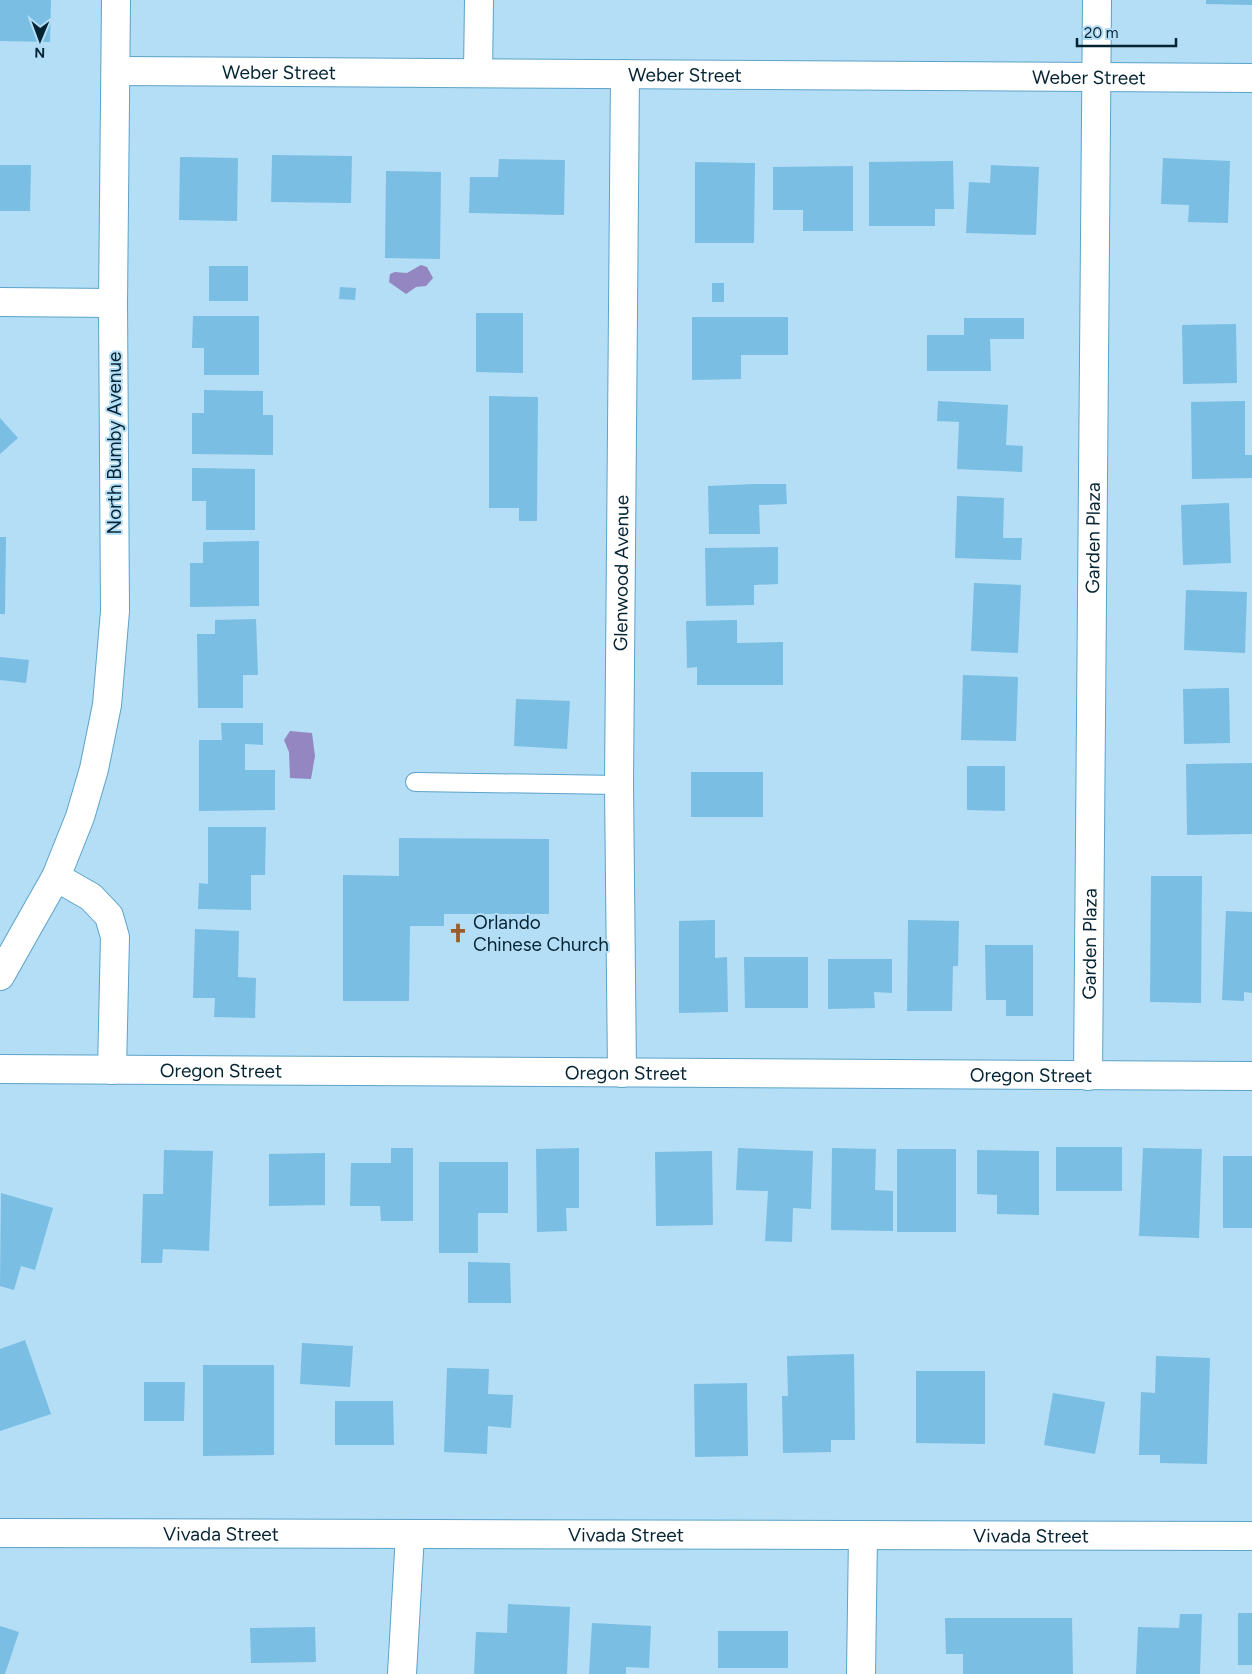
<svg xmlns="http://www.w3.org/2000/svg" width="1252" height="1674" font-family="Figtree,sans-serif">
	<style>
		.water { fill: #9386c1 }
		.building { fill: #7abee3 }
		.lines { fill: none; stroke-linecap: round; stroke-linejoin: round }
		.service-casing { stroke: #5ca3ca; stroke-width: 20 }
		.minor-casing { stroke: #5ca3ca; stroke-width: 30 }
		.tertiary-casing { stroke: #5ca3ca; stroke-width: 30 }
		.service { stroke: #fff; stroke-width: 18 }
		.minor { stroke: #fff; stroke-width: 28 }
		.tertiary { stroke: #fff; stroke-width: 28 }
		.labels { text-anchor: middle; stroke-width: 4; stroke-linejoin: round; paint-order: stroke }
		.street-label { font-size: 19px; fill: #052433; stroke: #b4ddf6 }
		.poi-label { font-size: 19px; fill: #052433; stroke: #b4ddf6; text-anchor: start }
	</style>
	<rect width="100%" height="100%" fill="#b4ddf6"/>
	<g class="water">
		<polygon points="421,265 427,267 433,278 426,286 416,287 406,294 389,282 390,274 395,272 407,273"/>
		<polygon points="290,731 312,733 315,756 311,779 290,778 289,752 284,740"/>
	</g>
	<g class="building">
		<polygon points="0,0 51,0 50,42 0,41"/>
		<polygon points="1206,0 1252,0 1252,5 1206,4"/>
		<polygon points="272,155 352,156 351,203 271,202"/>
		<polygon points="180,157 238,158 237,221 179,220"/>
		<polygon points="1163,158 1230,161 1228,223 1188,222 1189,205 1161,204"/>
		<polygon points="499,159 565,160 564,215 469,213 470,177 498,177"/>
		<polygon points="953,161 954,209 935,209 935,226 869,226 869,162"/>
		<polygon points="695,162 755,163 754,243 695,243"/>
		<polygon points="0,165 31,165 30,211 0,211"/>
		<polygon points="991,165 1039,167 1036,235 966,233 969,182 990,183"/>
		<polygon points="853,166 853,231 803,231 803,210 773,210 773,167"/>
		<polygon points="386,171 441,172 440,259 385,258"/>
		<rect x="209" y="266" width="39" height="35"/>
		<rect x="712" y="283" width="12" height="19"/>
		<polygon points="340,287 356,288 355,300 339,299"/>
		<polygon points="476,313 523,313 523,373 476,372"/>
		<polygon points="193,316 259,316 259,375 204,375 204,348 192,348"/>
		<polygon points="692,317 788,317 788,355 741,355 741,379 692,380"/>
		<polygon points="964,318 1024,318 1024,339 990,339 991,371 927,371 927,335 964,335"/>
		<polygon points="1236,324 1237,383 1183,384 1182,325"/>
		<polygon points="204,390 263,391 263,415 273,415 273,455 192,454 192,413 204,413"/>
		<polygon points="489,396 538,397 537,521 519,521 519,508 489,508"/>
		<polygon points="938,401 1008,405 1006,445 1023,446 1022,472 957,469 959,422 937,421"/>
		<polygon points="1245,401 1245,455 1252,455 1252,478 1192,479 1191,402"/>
		<polygon points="0,418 18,438 0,454"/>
		<polygon points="192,468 255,469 255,530 206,530 206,501 192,501"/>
		<polygon points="755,484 786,484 787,504 759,505 760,534 709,534 708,486"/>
		<polygon points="957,496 1004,498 1003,538 1022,538 1021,560 955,558"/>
		<polygon points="1229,503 1231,563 1183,565 1181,505"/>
		<polygon points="0,537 6,537 5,614 0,614"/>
		<polygon points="259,541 259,606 190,607 190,563 203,563 203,542"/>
		<polygon points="778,547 778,584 754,585 754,605 706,606 705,548"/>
		<polygon points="974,583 1021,585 1018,653 971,651"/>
		<polygon points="1186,590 1247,592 1245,653 1184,650"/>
		<polygon points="256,619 258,675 243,675 243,708 198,708 197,634 215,634 215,620"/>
		<polygon points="737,620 737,643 783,642 783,685 697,685 697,667 687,668 686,621"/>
		<polygon points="0,657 29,660 26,683 0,680"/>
		<polygon points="963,675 1018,677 1016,741 961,740"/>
		<polygon points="1229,688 1230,743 1184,744 1183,689"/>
		<polygon points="516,699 570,701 567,749 514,746"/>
		<polygon points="221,723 263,723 263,745 245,744 245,770 275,770 275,810 199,811 199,740 222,740"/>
		<polygon points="1252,763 1252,834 1187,835 1186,764"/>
		<polygon points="967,766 1005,766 1005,811 967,810"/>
		<rect x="691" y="772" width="72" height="45"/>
		<polygon points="208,827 266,827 265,875 251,875 251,910 198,909 199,883 208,884"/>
		<polygon points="399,838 549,839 549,914 444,914 444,926 410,926 409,1001 343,1001 343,875 399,876"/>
		<polygon points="1151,876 1202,876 1201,1003 1150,1002"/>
		<polygon points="1226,911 1252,912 1252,993 1244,992 1244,1001 1222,1000"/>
		<polygon points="715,920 715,958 727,957 728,1012 679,1013 679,921"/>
		<polygon points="908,920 959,921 958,966 953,966 952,1011 907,1011"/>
		<polygon points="195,929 239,931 238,977 256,978 255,1018 214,1017 215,998 193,998"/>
		<polygon points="985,945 1033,945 1033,1016 1006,1016 1006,1000 986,1000"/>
		<polygon points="744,957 808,957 808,1008 745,1008"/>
		<polygon points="828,959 892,959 892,993 874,992 875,1008 828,1009"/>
		<rect x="1056" y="1147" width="66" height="44"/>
		<polygon points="391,1148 413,1148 413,1221 381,1221 380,1206 350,1206 351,1163 391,1163"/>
		<polygon points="579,1148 579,1208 566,1208 567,1231 537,1232 536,1149"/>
		<polygon points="738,1148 813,1151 811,1209 793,1208 792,1242 765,1241 768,1191 736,1190"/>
		<polygon points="832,1148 876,1149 875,1190 893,1191 893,1231 831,1230"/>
		<polygon points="1143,1148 1202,1149 1199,1238 1139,1236"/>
		<rect x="897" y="1149" width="59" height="83"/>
		<polygon points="164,1150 213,1151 209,1251 163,1249 162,1263 141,1263 143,1194 163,1194"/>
		<polygon points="977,1150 1039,1151 1039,1215 997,1214 997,1195 977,1194"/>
		<polygon points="712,1151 713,1225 656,1226 655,1152"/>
		<polygon points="325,1153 325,1205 269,1206 269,1154"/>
		<rect x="1223" y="1156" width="29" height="72"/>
		<polygon points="439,1162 508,1162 508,1213 478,1213 478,1253 439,1253"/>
		<polygon points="1,1193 53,1208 35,1270 21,1266 14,1290 0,1286"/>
		<polygon points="468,1262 510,1263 511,1303 468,1303"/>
		<polygon points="25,1340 51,1414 0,1431 0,1349"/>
		<polygon points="302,1343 353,1346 350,1387 300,1384"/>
		<polygon points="854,1354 855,1440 831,1440 831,1452 783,1453 782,1396 788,1396 787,1356"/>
		<polygon points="1156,1356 1210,1358 1207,1464 1160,1463 1160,1455 1139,1455 1141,1392 1155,1393"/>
		<polygon points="203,1365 274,1365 274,1455 203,1456"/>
		<polygon points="447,1368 489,1369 488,1394 513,1395 511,1428 488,1426 487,1454 444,1452"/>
		<polygon points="916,1371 985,1371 985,1444 916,1443"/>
		<polygon points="144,1382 185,1382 184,1421 144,1421"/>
		<polygon points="747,1383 748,1456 695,1457 694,1384"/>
		<polygon points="1053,1393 1105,1402 1095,1454 1044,1445"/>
		<polygon points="335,1401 393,1401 394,1445 335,1445"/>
		<polygon points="508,1604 570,1607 567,1674 474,1674 476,1632 507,1633"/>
		<rect x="1238" y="1613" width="14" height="52"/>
		<polygon points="1180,1614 1202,1614 1200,1674 1136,1674 1138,1627 1179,1628"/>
		<polygon points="945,1618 1072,1618 1073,1674 963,1674 963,1654 946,1654"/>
		<polygon points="592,1623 651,1626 649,1668 626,1667 626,1674 589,1674"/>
		<polygon points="0,1626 19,1632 5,1674 0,1674"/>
		<polygon points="315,1627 316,1662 251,1663 250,1628"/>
		<rect x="718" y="1631" width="70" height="37"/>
	</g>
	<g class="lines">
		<defs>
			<polyline id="service" points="415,782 619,785"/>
			<g id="minor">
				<path id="s1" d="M 117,71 L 1252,78"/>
				<polyline points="478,73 479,0"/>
				<polyline points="0,302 113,303"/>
				<polyline points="56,877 91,897 109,916 115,937 112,1070"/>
				<path id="s2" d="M 0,1069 L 1252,1076"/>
				<path id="s3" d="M 622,1073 L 619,785 L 625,74"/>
				<path id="s4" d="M 1088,1076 L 1097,0"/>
				<path id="s5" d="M 0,1533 L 1252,1536"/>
				<polyline points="402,1674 410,1534"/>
				<polyline points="861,1674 863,1535"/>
			</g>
			<polyline id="tertiary" points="0,976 56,877 80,817 94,769 107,705 115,611 113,303 116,0"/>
		</defs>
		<use href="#service" class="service-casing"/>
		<use href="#minor" class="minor-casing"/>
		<use href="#tertiary" class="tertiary-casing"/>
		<use href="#service" class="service"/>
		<use href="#minor" class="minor"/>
		<use href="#tertiary" class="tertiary"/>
	</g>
	<defs>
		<symbol id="church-bare" viewBox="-9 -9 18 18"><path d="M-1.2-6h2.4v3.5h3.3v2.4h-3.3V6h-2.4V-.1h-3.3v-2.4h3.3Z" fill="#9e5b2a" stroke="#b4ddf6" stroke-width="2.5" paint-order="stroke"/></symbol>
	</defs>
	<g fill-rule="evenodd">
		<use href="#church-bare" x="444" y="919" width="28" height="28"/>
	</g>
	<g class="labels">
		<g class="street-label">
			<text dy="7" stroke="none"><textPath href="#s1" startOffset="162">Weber Street</textPath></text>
			<text dy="7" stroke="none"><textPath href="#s1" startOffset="568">Weber Street</textPath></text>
			<text dy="7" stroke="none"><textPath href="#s1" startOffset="972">Weber Street</textPath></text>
			<text transform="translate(114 443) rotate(-90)" y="7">North Bumby Avenue</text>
			<text dy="7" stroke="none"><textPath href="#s4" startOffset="538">Garden Plaza</textPath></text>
			<text dy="7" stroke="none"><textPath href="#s3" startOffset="500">Glenwood Avenue</textPath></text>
			<text dy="7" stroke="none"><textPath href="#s4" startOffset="132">Garden Plaza</textPath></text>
			<text dy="7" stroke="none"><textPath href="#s2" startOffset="221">Oregon Street</textPath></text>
			<text dy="7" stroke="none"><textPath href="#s2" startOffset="626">Oregon Street</textPath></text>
			<text dy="7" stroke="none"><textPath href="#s2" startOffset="1031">Oregon Street</textPath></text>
			<text dy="7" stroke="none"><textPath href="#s5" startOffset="221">Vivada Street</textPath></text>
			<text dy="7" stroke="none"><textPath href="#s5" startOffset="626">Vivada Street</textPath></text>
			<text dy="7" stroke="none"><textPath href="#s5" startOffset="1031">Vivada Street</textPath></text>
		</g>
		<g class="poi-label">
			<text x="473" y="929">Orlando<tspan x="473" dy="22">Chinese Church</tspan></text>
		</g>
	</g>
	<g transform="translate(40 40) rotate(181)" stroke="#b4ddf6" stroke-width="4" paint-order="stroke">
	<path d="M0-4L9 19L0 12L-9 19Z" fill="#052433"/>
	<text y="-8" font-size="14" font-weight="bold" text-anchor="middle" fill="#052433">N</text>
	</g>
	<path d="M1077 38v8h99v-8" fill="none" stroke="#052433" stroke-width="2.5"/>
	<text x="1084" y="38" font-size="15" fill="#052433" stroke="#b4ddf6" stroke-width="4" paint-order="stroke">20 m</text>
</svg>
